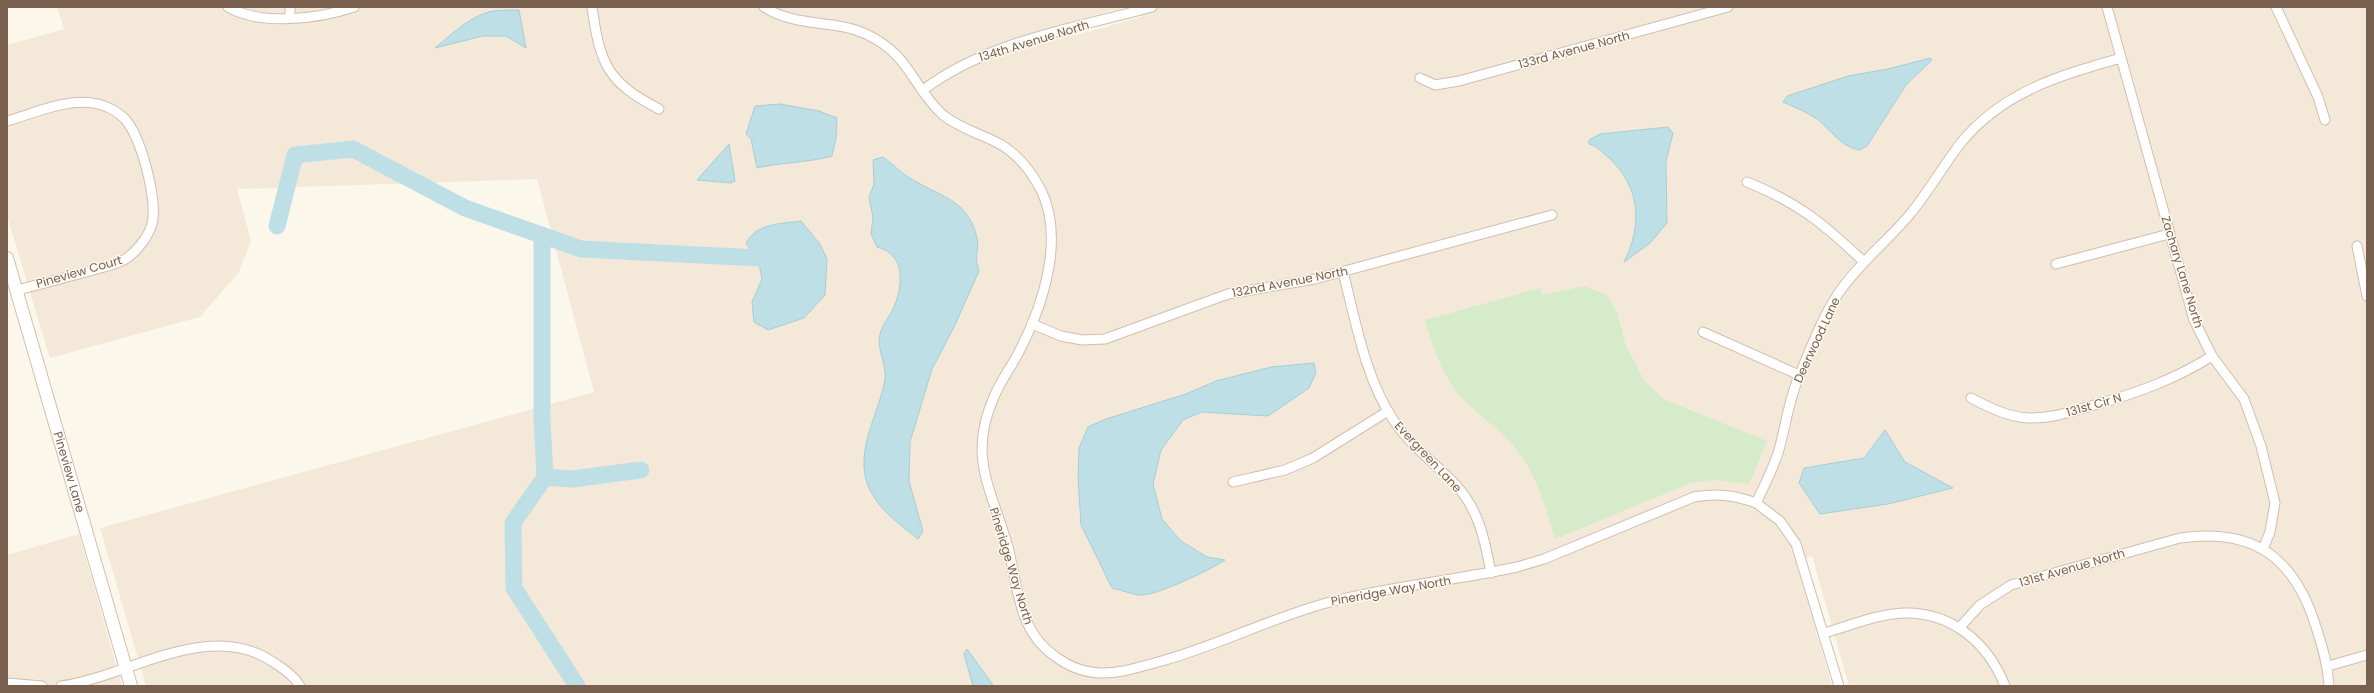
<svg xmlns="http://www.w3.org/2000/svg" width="2374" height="693" font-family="Poppins,sans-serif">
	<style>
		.residential { fill: #f4e9d9 }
		.green { fill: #d5ebc9 }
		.water { fill: #bfdfe7; stroke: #a5ced8 }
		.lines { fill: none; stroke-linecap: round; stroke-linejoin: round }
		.river { stroke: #bfdfe7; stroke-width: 17 }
		.street-casing { stroke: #cfbfb0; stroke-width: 11 }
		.secondary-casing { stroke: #d2c0ae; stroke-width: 14 }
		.street { stroke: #fff; stroke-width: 9 }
		.secondary { stroke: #fff; stroke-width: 12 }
		.labels { text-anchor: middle; stroke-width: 3; stroke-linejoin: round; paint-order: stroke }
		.street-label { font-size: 12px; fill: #785f4e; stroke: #fffaf2 }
	</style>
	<rect width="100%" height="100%" fill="#fcf7eb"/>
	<g class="residential">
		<polygon points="57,7 1126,7 1069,22 1073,36 1141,17 1138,7 2367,7 2367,686 1849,686 1812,556 1796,561 1832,686 146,686 100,528 594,392 537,179 237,189 251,241 239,272 200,317 50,358 7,216 7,45 64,29"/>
		<polygon points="79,534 122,686 7,686 7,555"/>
	</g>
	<path class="green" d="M 1584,286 L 1607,295 L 1617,312 L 1626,346 L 1644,380 L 1665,400 L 1767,441 L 1749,484 L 1712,480 L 1691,483 L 1555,539 C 1546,506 1535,471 1512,444 C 1499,429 1482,417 1467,403 C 1443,380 1434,351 1425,320 L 1540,288 L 1543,295 Z"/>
	<g class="water">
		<path d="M 519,10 L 526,48 L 506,36 L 483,36 L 435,48 C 451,35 472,14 494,11 C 502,10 511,10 519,10 Z"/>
		<path d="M 1930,58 L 1932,60 L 1906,85 L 1867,146 L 1860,150 C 1842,148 1830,129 1817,119 C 1807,112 1794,107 1783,102 L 1787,96 L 1848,76 L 1888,69 Z"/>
		<path d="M 780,104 L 819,111 L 837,118 L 836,138 L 832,156 C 808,163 782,162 757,168 L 751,139 L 746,134 L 755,106 Z"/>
		<path d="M 1668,127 L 1673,133 L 1666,162 L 1667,223 L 1650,243 L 1624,262 C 1643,225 1640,186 1609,158 C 1603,153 1597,146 1589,144 L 1589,140 L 1600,134 Z"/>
		<polygon points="729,144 735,181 731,183 697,180"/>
		<path d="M 883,157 C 893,164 903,175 915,181 C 942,197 969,201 977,238 C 980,250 973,254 979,271 L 954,327 L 932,369 L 910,442 L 909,481 L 923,531 L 918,539 C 899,524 878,509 868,486 C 854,450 880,412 885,379 C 887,365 876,348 880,334 C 882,325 890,316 894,307 C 903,285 906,254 877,247 L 871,234 L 873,217 L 869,197 L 874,184 L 873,160 Z"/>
		<path d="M 801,221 L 820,244 L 827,259 L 825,295 L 804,318 L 768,330 L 754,322 L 752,302 L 762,279 L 758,258 L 746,244 C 755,223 781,224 801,221 Z"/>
		<path d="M 1314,363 L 1316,373 L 1309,388 L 1268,416 L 1202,412 L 1183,420 L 1161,450 L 1153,484 L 1162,519 L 1181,541 L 1207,557 L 1225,560 C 1212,569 1154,597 1139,595 C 1131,594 1121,590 1112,588 L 1081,525 L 1078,478 L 1079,448 L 1088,427 L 1106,419 L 1186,394 L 1216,381 L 1271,367 Z"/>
		<polygon points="1885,430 1905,462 1953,488 1888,504 1820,514 1799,483 1804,468 1864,458"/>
		<polygon points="967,649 993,685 994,686 973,686 964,654"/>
	</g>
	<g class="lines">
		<g class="river">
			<polyline points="277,226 295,155 353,149 465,208 581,249 779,259"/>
			<polyline points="542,235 542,419 545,477 513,523 514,588 577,686"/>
			<polyline points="545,477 572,479 641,470"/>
		</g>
		<defs>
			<g id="street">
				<path d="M 228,7 C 261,26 318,19 354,7"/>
				<polyline points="290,7 290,18"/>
				<path d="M 592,7 C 600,64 607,82 659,109"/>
				<path d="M 764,7 C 797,28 833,19 866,34 C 911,55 912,87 943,115 C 959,128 978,133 996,142 C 1016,152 1031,171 1041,190 C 1065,239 1043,305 1020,350 C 1012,366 1001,380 994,397 C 966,459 994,493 1009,551 C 1018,590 1019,632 1056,657 C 1068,666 1084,672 1099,673 C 1119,674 1139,667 1158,662 C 1218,646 1274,616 1334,601 C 1394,586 1457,580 1517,567 L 1544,559 L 1694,497 C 1717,493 1734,495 1756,503"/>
				<polyline points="2107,7 2194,320 2212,356 2244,399 2261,446 2275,503 2270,532 2263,549"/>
				<polyline points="2276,7 2318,97 2325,120"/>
				<polyline points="1420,78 1435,85 1459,81 1728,7"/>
				<path d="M 923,90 C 988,41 1075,28 1152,7"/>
				<path d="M 7,121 C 35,113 69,97 98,104 C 107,106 118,112 124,118 C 141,135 158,201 152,224 C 148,237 138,250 127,258 C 117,265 102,267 90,271 C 66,277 42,284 17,290"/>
				<path d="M 1747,182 C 1799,203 1824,224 1864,262"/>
				<polyline points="2357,246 2367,296"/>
				<polyline points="2056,264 2169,234"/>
				<path d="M 1343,272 C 1356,322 1365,378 1394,421 C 1411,446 1435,463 1455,484 C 1479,509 1485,541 1491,573"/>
				<polyline points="1032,324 1061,336 1082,340 1105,339 1228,294 1315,279 1552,215"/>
				<polyline points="1703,332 1799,375"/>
				<path d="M 1971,398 C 1988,407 2008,417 2028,418 C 2050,419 2070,412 2091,406 C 2134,394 2174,380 2212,356"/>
				<polyline points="1233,482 1285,470 1313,458 1388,411"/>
				<path d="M 1960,627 L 1980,605 L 2011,585 L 2180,538 C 2255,527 2296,559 2317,630 C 2323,649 2328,666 2329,686"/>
				<path d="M 1824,633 C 1849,626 1877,614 1904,613 C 1952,612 1988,643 2005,686"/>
				<polyline points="2328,666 2367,655"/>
				<polyline points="7,683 42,686"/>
				<path d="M 61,686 C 128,677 209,618 273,662 C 283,668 294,676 300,686"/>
				<path d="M 1839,686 L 1796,544 L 1780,521 L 1756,503 C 1764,487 1772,471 1778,453 C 1786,427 1788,400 1800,374 C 1811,348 1822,318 1838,294 C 1858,264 1888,241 1911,213 C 1929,191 1943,166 1960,144 C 2001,92 2061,75 2121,58"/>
			</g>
			<g id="secondary">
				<path id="s1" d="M 7,258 L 131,686"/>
			</g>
		</defs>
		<use href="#street" class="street-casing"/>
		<use href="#secondary" class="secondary-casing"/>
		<use href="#street" class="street"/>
		<use href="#secondary" class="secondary"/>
	</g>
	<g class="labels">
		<g class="street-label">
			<text transform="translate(1034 41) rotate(-17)" y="4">134th Avenue North</text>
			<text transform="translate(1574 50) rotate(-15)" y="4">133rd Avenue North</text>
			<text transform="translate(79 272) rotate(-16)" y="4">Pineview Court</text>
			<text transform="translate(2182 272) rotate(73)" y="4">Zachary Lane North</text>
			<text transform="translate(1290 282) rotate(-11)" y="4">132nd Avenue North</text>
			<text transform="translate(1817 340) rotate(-65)" y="4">Deerwood Lane</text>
			<text transform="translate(2094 405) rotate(-16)" y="4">131st Cir N</text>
			<text transform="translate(1428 457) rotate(47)" y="4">Evergreen Lane</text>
			<text dy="4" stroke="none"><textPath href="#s1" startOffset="223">Pineview Lane</textPath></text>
			<text transform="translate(1011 566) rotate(73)" y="4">Pineridge Way North</text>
			<text transform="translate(2072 568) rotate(-16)" y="4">131st Avenue North</text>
			<text transform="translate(1391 591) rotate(-10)" y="4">Pineridge Way North</text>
		</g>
	</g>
	<rect width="2374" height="693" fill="none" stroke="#785f4e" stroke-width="16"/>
</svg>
